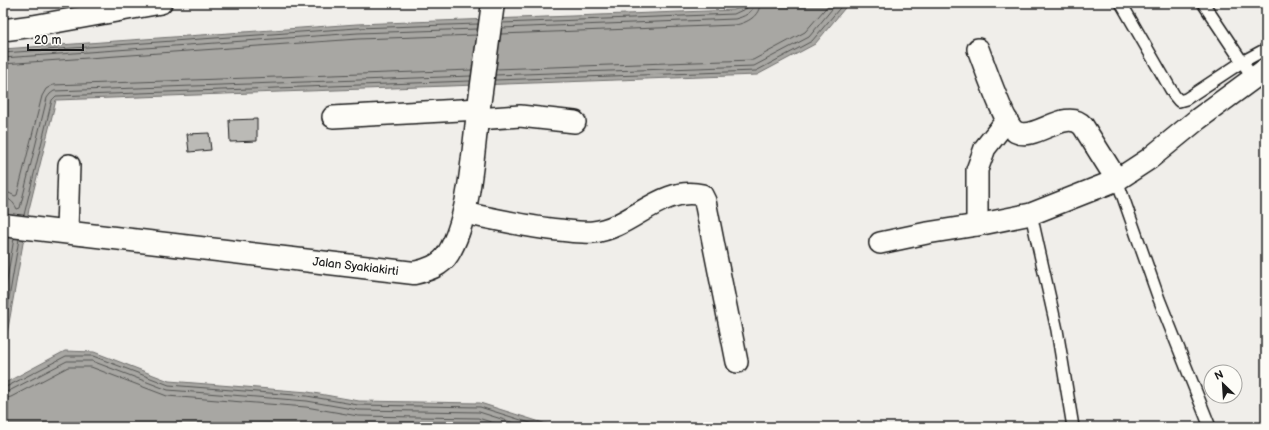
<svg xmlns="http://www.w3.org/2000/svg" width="1269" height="430" font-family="'Balsamiq Sans',sans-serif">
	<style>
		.water { fill: #a8a7a3; stroke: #706f6d }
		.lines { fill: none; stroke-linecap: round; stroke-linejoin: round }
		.shore { stroke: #545452; stroke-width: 1 }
		.building { fill: #bbbab6; stroke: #1c1c1c }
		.service-casing { stroke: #1c1c1c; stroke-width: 14 }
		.minor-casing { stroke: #1c1c1c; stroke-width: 24 }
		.tertiary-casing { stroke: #1c1c1c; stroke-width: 25 }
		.service { stroke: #fdfcf7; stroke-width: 11 }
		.minor { stroke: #fdfcf7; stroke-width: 21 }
		.tertiary { stroke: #fdfcf7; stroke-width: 22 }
		.labels { text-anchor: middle; stroke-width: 3; stroke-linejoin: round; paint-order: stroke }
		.street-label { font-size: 12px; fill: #1c1c1c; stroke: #fdfcf7 }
	</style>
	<rect width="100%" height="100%" fill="#f0eeea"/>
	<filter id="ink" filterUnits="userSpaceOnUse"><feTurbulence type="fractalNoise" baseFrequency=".025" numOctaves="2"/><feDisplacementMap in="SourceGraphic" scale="8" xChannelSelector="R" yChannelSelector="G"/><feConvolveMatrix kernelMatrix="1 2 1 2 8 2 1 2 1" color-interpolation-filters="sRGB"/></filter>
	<g filter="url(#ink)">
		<g class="water">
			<polygon points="749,3 849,3 815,44 757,75 56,100 29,209 3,357 3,239 7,210 3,206 3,49 357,24 734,10"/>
			<polygon points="65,351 94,352 169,381 308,392 359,401 480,403 556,427 3,427 3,384"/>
		</g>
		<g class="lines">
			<g class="shore">
				<polyline points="502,23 734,14 747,8 749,3"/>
				<path d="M 502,28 L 735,19 C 743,17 754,13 754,3"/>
				<path d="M 501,34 L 735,25 C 747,23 760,16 760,3"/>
				<polyline points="3,53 357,28 478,24"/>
				<polyline points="3,58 358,33 477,29"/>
				<polyline points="3,64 358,39 477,35"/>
				<polyline points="496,69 753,60 805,32 830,3"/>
				<polyline points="495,75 754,66 809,37 837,3"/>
				<polyline points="495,80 756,71 812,41 844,3"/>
				<polyline points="3,192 9,193 15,196 17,195 42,96 46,89 53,85 472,70"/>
				<path d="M 3,198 C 10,198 14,203 17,209 L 20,208 L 47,98 L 50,94 L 54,91 L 471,76"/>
				<polyline points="24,215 52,100 56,96 470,81"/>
				<polyline points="3,304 14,238"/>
				<polyline points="3,334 19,239"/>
				<polyline points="3,388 6,387 66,356 93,356 169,385 307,396 358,405 480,407 543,427"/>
				<polyline points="3,393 9,391 67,361 92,361 168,390 307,401 358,410 479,412 527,427"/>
				<polyline points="3,399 11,397 68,367 91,367 167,396 306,407 358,416 478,418 507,427"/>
			</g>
		</g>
		<g class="building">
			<polygon points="257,119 257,141 230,142 229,120"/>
			<polygon points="209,133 211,150 189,152 187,134"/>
		</g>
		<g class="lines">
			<defs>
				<g id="service">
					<polyline points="1121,3 1174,95 1179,101 1186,99 1242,62 1266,49"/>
					<polyline points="1203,3 1253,78"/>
					<polyline points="1117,180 1159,299 1210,427"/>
					<polyline points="1031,214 1057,330 1073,427"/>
				</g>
				<g id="minor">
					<polyline points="3,30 33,26 161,3"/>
					<path d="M 978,49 C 984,64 1005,126 1016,132 C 1035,142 1066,107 1083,126 L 1117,180"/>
					<polyline points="333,117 479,109"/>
					<polyline points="477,119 520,116 575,122"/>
					<path d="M 464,213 C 495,219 527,227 559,230 C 570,231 582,233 593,232 C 632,228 661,185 702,195 L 705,201 L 737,362"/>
					<polyline points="977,225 977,170 985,148 1007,120"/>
					<polyline points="67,231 69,165"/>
					<polyline points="880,243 927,233 977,225 1031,214 1117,180 1149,159 1198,119 1266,69"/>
				</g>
				<g id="tertiary">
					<path id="s1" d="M 3,225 L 414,273 C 427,270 441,266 448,254 C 469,220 472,161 477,121 C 482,82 488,42 493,3"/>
				</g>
			</defs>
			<use href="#service" class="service-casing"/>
			<use href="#minor" class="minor-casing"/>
			<use href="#tertiary" class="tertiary-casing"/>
			<use href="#service" class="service"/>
			<use href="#minor" class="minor"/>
			<use href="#tertiary" class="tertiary"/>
		</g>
	</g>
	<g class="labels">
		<g class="street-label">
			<text dy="4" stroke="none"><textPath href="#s1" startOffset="355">Jalan Syakiakirti</textPath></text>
		</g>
	</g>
	<rect width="1269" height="430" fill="none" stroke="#fdfcf7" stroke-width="16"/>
	<rect x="8" y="8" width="1253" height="414" fill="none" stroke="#1c1c1c" stroke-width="1.5" filter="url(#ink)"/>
	<g transform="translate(1223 384) rotate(335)"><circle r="19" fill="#fdfcf7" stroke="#a3a29f"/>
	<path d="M0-3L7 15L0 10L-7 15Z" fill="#1c1c1c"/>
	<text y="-6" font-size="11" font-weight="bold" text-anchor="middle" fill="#1c1c1c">N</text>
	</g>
	<path d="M28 44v6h55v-6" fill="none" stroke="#1c1c1c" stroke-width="2"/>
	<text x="34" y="44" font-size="12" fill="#1c1c1c" stroke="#fdfcf7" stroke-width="3" paint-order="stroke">20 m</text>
</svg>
